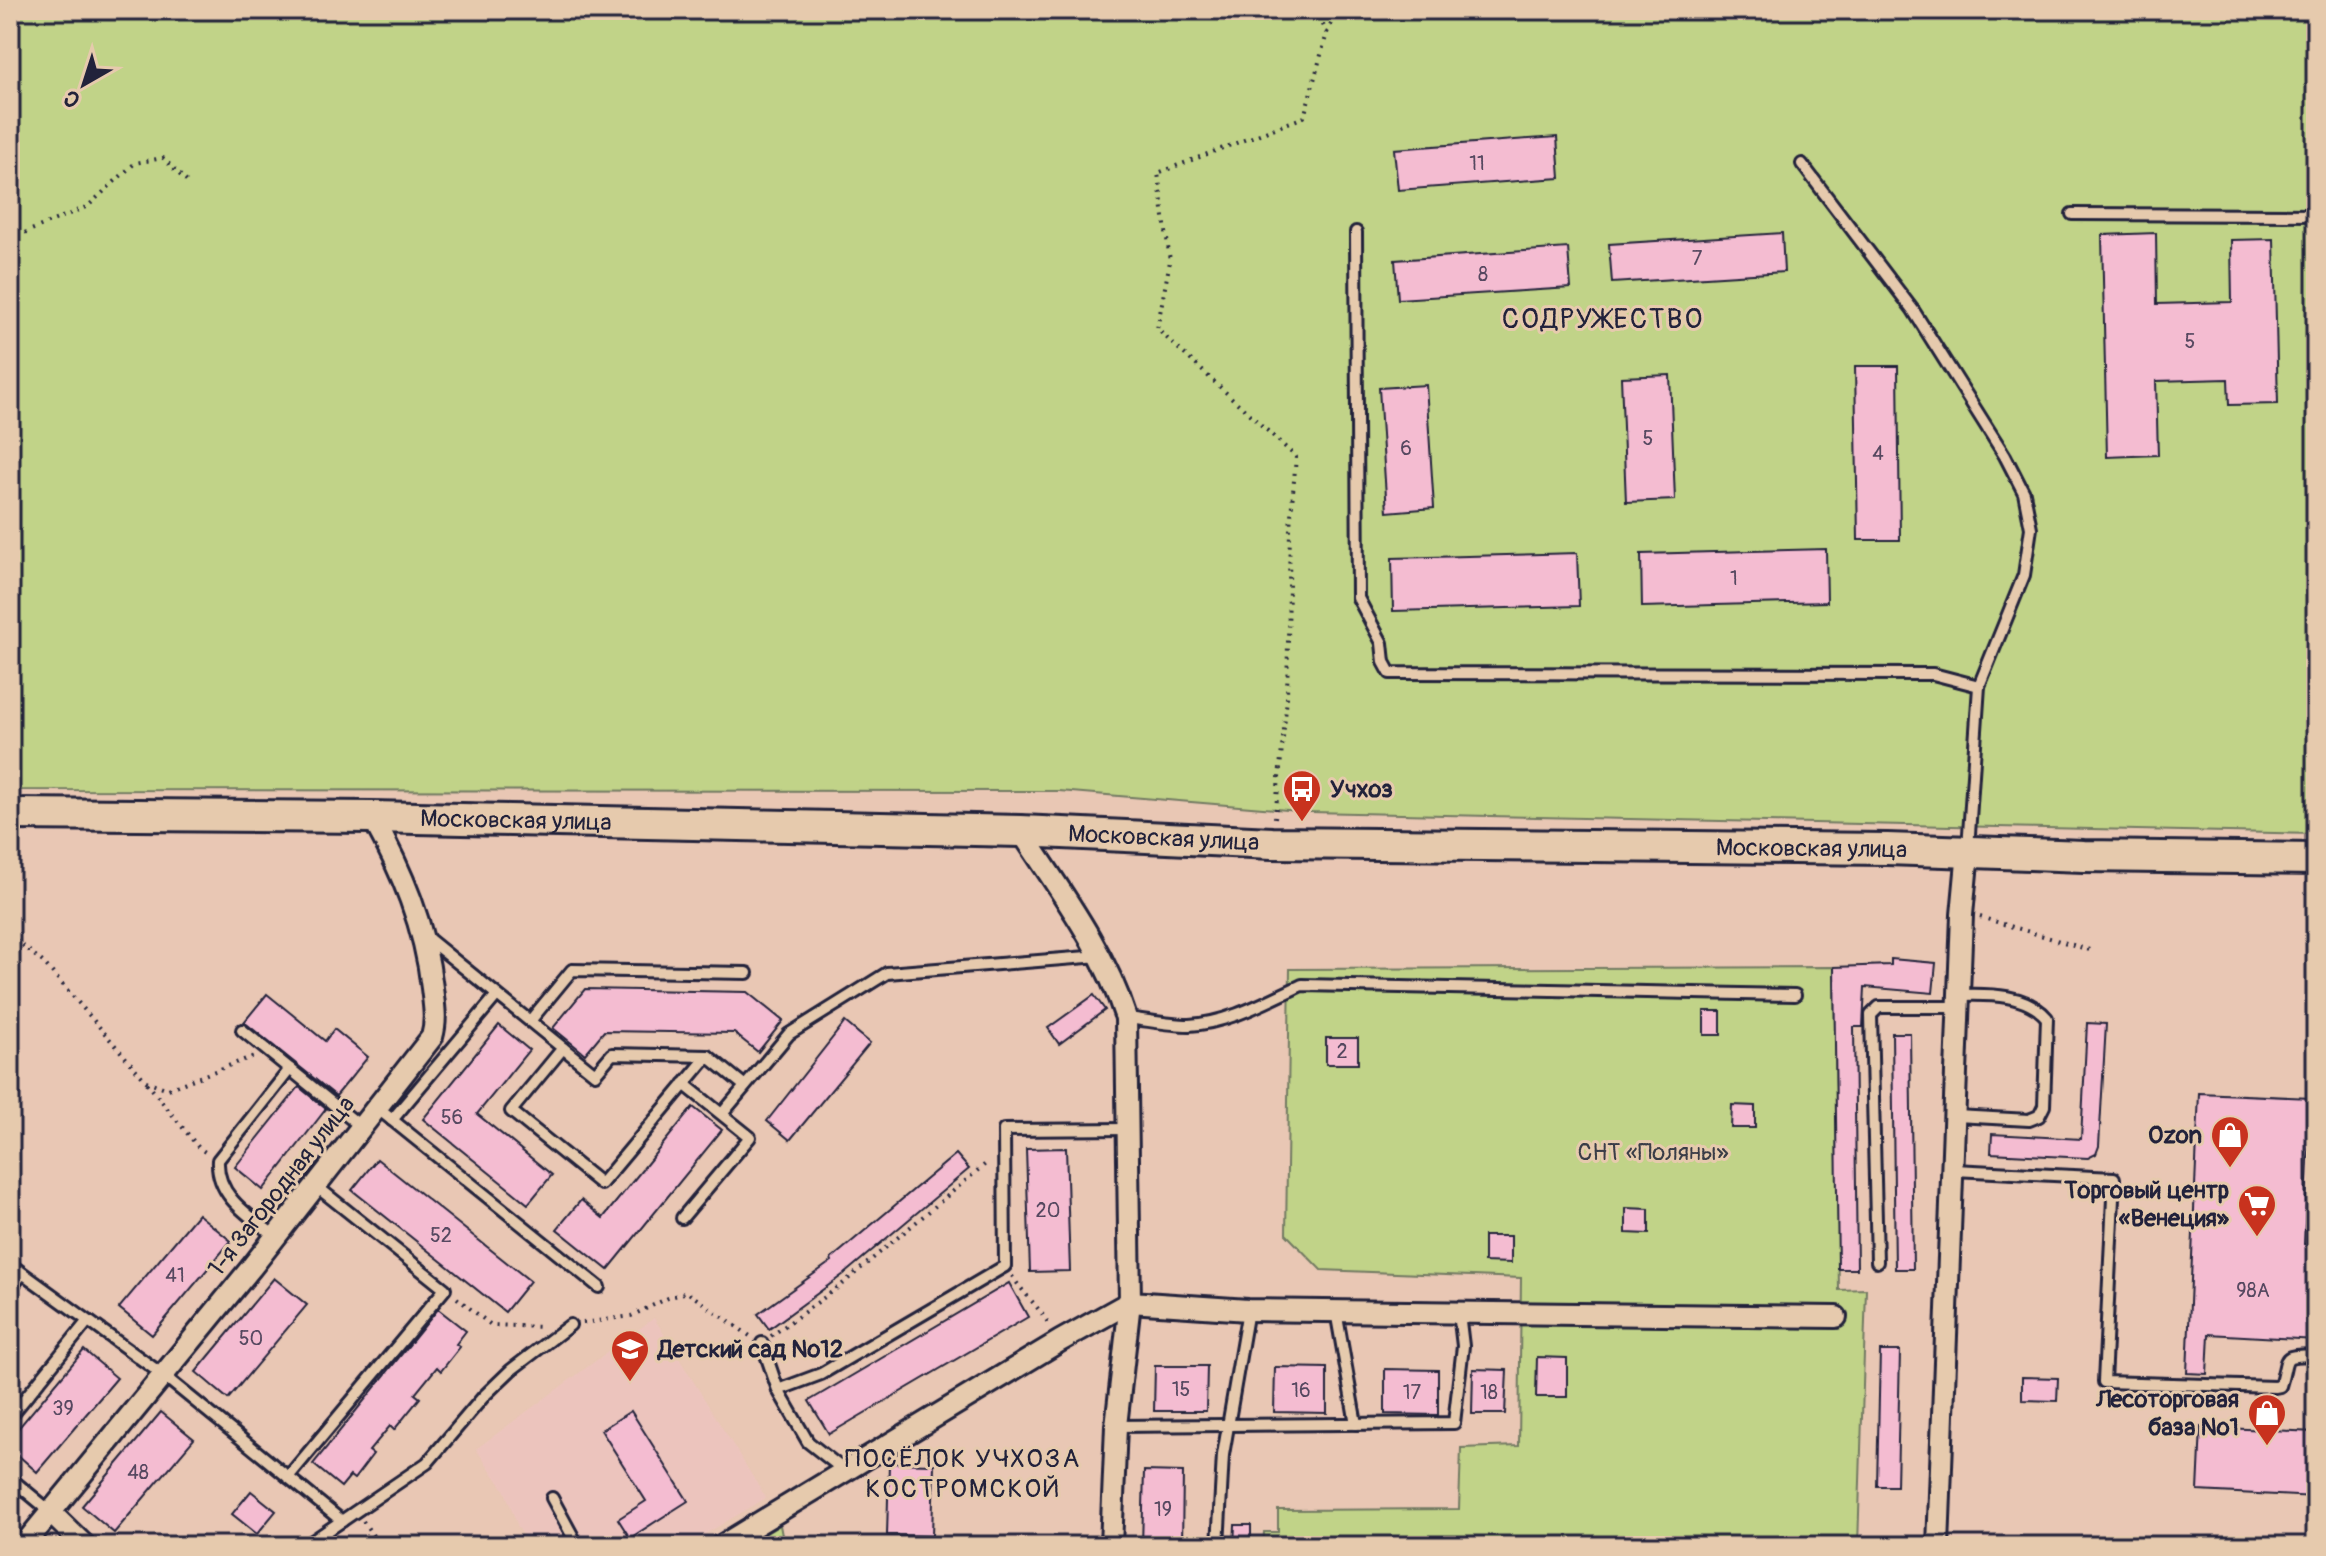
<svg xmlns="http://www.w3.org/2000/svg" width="2326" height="1556" font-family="Pangolin,sans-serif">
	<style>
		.built { fill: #ecc4bd }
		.green { fill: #c1d388; stroke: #727a62; stroke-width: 2 }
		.building { fill: #f4bcd1; stroke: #22223b; stroke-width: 2 }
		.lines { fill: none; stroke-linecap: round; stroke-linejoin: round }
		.service-casing { stroke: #22223b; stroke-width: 16 }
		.minor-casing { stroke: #22223b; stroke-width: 26 }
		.secondary-casing { stroke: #22223b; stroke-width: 36 }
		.path { stroke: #22223b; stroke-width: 4; stroke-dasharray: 2 6; stroke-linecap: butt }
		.service { stroke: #e6caad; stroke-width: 10 }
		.minor { stroke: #e6caad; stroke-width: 20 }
		.secondary { stroke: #e6caad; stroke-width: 30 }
		.labels { text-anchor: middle; stroke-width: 6; stroke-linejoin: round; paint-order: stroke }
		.number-label { font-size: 20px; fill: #564860 }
		.poi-label { font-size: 24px; font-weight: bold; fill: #22223b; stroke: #e6caad; text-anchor: end }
		.street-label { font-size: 24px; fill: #22223b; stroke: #e6caad }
		.park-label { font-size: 24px; fill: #3a3d47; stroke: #e6caad }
		.neighbourhood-label { font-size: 26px; letter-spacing: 2px; fill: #22223b; stroke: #e6caad }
		.quarter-label { font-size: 28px; letter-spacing: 2px; fill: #22223b; stroke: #e6caad }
	</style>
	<rect width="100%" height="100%" fill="#e9c7b4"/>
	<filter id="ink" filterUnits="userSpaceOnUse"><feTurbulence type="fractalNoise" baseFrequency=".0125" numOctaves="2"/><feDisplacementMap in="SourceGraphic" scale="16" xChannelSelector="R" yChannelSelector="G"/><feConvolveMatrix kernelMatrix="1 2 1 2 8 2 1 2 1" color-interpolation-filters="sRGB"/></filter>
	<g filter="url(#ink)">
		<polygon class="built" points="654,1318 766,1498 685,1546 531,1546 518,1527 505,1491 476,1449"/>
		<g class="green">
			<polygon points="10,10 2316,10 2316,834 1311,812 1059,791 10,790"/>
			<polygon points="1834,967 1839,1290 1866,1289 1858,1546 1263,1546 1264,1532 1278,1532 1278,1510 1459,1509 1461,1448 1519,1446 1521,1278 1321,1270 1286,1234 1290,969"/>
			<polygon points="780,1525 784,1546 745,1546"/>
		</g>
		<g class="building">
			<polygon points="1557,137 1560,178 1398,190 1394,149"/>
			<polygon points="1782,233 1784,272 1612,283 1609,244"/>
			<polygon points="2156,233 2157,304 2232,302 2231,240 2274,239 2278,404 2229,405 2228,379 2156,381 2158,455 2107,457 2102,235"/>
			<polygon points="1568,248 1571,288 1398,299 1395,260"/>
			<polygon points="1855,366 1898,366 1900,540 1858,540"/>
			<polygon points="1670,375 1675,500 1626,502 1621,377"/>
			<polygon points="1426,385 1434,508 1387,512 1379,388"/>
			<polygon points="1826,549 1827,602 1642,607 1641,554"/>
			<polygon points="1577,553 1579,606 1393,611 1392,558"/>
			<polygon points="1891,959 1936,963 1933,993 1865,987 1863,1027 1854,1027 1857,1269 1838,1269 1834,967 1891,965"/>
			<polygon points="585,989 747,992 783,1021 758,1052 734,1033 604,1031 585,1054 553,1028"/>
			<polygon points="267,994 325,1041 334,1029 368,1057 336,1096 244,1022"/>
			<polygon points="1094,995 1105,1010 1059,1044 1048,1028"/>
			<rect x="1704" y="1011" width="17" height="24"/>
			<polygon points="845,1022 870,1043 790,1140 767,1121"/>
			<polygon points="2087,1023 2106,1024 2099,1146 2096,1154 2088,1158 1991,1153 1992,1134 2081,1139"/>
			<polygon points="499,1025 529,1050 477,1114 552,1175 528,1204 423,1119"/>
			<polygon points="1892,1033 1910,1033 1913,1269 1895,1269"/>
			<rect x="1326" y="1038" width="32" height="26"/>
			<polygon points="299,1087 326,1109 263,1190 235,1167"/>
			<polygon points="2199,1093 2311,1098 2304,1244 2316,1245 2316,1340 2209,1334 2207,1374 2187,1373"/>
			<polygon points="1732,1105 1755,1106 1755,1128 1731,1128"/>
			<polygon points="693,1107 722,1130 608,1270 557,1229 581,1200 603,1218"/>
			<polygon points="1066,1148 1070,1271 1030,1272 1026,1149"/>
			<polygon points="956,1154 969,1169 844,1274 769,1329 758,1314 832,1261 831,1259"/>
			<polygon points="377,1159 530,1281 505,1312 352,1190"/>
			<polygon points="1626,1208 1649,1209 1649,1234 1626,1233"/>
			<polygon points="198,1214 231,1241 152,1335 119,1308"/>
			<polygon points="1484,1236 1511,1236 1511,1263 1484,1262"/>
			<polygon points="274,1278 307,1305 228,1399 196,1372"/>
			<polygon points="1009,1283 1028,1317 829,1434 809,1401"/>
			<polygon points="438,1309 466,1331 456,1344 460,1347 441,1371 437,1367 415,1394 420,1398 394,1430 390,1426 369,1451 373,1454 354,1479 350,1476 341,1487 313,1464"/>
			<polygon points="84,1350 117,1378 37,1472 10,1448 10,1438"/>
			<polygon points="1880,1351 1900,1351 1897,1486 1877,1486"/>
			<polygon points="1537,1357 1567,1358 1567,1397 1536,1397"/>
			<polygon points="1155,1366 1207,1366 1206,1411 1154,1411"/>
			<polygon points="1275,1367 1327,1368 1327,1413 1274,1412"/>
			<polygon points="1385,1369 1438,1370 1438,1415 1385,1414"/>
			<polygon points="1473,1369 1507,1370 1505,1414 1472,1414"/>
			<polygon points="2022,1377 2058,1378 2057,1401 2022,1400"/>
			<polygon points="631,1411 688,1501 630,1538 618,1519 646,1501 601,1430"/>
			<polygon points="161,1412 194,1439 114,1533 82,1506"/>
			<polygon points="2201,1427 2316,1432 2316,1497 2198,1491"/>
			<polygon points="889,1463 934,1464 932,1536 887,1535"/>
			<polygon points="1144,1471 1183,1472 1182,1546 1142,1546"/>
			<polygon points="251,1491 276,1511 257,1534 232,1514"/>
			<polygon points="1235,1525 1251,1525 1251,1546 1234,1546"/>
		</g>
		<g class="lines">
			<defs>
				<g id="service">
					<polyline points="1802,164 1913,310 2005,456 2024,493 2031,528 2024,575 1979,686 1968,849"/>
					<polyline points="2072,214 2316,215"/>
					<polyline points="1356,232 1358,598 1382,643 1384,662 1390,673 1933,674 1979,686"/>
					<polyline points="426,937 595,1074 612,1054 708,1056 745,1086"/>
					<path d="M 1126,1018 C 1146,1020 1169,1025 1189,1025 C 1229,1023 1267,1001 1302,985 L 1795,995"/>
					<polyline points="530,1021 572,970 747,973"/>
					<polyline points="242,1030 360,1126"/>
					<polyline points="563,1048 511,1111 601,1184 708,1056"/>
					<polyline points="376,1107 599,1287"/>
					<polyline points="722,1114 789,1034 887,973 1100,956"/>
					<path d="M 1956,1116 L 2029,1120 L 2039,1116 L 2044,1106 L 2047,1018 C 2027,994 1990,994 1960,995"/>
					<polyline points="392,1120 497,995"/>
					<path d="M 1954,1170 L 2114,1178 L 2104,1382 L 2275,1387 L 2280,1386 C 2290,1355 2278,1356 2316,1355"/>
					<polyline points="682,1218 750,1137 684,1084"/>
					<path d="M 276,1237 C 250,1216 216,1197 218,1160 L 290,1069"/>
					<polyline points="1877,1262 1871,1015 1879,1007 1960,1007"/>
					<polyline points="10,1264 163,1375 342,1521"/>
					<polyline points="10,1289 22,1274"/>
					<polyline points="1336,1311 1356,1424"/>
					<polyline points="762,1343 778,1390 808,1442 845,1471"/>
					<polyline points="778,1390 821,1374 1005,1266 1004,1130 1129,1129"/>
					<polyline points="10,1417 87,1322"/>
					<polyline points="1116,1426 1454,1423 1463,1346 1459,1313"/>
					<polyline points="288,1477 445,1289 316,1186"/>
					<polyline points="10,1478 51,1512"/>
					<polyline points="552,1498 578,1546"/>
					<polyline points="305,1546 427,1463 484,1396 511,1370 570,1325"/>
					<polyline points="1218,1546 1223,1455 1248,1310"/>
				</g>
				<g id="minor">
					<path d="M 1021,831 C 1060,891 1104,949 1126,1018 L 1130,1302 L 1116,1426 L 1111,1546"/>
					<polyline points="51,1513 85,1546"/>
					<path d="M 23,1546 L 251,1268 L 432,1037 C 437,1020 434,1005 432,988 C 425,926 402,871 372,817"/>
					<polyline points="721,1546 1060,1341 1130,1302 1248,1310 1836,1317"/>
					<polyline points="1938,1546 1962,915 1968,851"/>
				</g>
				<g id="secondary">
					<path id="s1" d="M 10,814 L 372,817 L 1021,831 L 1272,843 L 1887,849 L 2084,856 L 2316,859"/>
				</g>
			</defs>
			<use href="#service" class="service-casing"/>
			<use href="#minor" class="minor-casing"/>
			<use href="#secondary" class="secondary-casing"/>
			<g class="path">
				<polyline points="1327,33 1337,10"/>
				<polyline points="10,239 88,206 135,163 163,158 188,183"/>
				<polyline points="1275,818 1287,698 1290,527 1296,457 1157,329 1170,261 1158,173 1304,117 1327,33 1316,10"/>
				<polyline points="1980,917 2093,951"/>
				<polyline points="10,935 44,963 146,1081 168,1089 254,1056"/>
				<polyline points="147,1083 199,1148 205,1152"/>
				<path d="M 1012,1276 C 1024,1294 1039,1307 1050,1326"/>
				<polyline points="457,1298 491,1325 542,1327"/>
				<polyline points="583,1323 631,1316 668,1298 687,1292 750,1336"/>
				<polyline points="771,1336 840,1286 989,1161"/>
				<polyline points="363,1521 380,1546"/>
			</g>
			<use href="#service" class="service"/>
			<use href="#minor" class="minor"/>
			<use href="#secondary" class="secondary"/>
		</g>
	</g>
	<defs>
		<symbol id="bus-pin" viewBox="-11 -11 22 30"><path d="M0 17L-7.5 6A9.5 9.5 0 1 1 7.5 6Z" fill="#c8321e" stroke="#e6caad"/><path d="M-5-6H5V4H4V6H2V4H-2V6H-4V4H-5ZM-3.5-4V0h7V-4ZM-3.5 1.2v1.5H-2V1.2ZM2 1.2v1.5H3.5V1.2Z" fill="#fff"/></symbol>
		<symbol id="shop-pin" viewBox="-11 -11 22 30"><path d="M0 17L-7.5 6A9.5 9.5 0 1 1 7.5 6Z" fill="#c8321e" stroke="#e6caad"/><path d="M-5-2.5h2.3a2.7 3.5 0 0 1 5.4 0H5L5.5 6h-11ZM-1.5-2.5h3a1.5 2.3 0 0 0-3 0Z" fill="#fff"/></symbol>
		<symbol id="supermarket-pin" viewBox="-11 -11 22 30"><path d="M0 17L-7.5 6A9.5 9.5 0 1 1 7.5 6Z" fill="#c8321e" stroke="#e6caad"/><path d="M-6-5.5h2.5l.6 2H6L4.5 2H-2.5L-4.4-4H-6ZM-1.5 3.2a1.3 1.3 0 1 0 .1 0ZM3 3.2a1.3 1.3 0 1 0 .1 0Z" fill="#fff"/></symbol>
		<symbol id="school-pin" viewBox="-11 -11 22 30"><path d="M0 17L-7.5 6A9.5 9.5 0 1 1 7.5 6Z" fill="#c8321e" stroke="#e6caad"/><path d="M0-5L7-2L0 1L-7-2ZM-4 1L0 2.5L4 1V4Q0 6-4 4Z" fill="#fff"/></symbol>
	</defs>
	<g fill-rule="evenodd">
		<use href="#bus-pin" x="1280" y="767" width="44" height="60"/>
		<use href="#shop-pin" x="2208" y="1113" width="44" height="60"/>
		<use href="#supermarket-pin" x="2235" y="1182" width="44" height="60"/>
		<use href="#school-pin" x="608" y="1327" width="44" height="60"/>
		<use href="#shop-pin" x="2245" y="1391" width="44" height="60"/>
	</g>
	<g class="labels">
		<g class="number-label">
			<text x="1477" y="170">11</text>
			<text x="1697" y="265">7</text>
			<text x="1483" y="281">8</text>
			<text x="2190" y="348">5</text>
			<text x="1648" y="445">5</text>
			<text x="1406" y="455">6</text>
			<text x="1878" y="460">4</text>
			<text x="1734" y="585">1</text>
			<text x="1342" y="1058">2</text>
			<text x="452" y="1124">56</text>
			<text x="1048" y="1217">20</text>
			<text x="441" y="1242">52</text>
			<text x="175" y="1282">41</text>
			<text x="2253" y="1297">98А</text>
			<text x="251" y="1345">50</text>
			<text x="1181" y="1396">15</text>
			<text x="1301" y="1397">16</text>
			<text x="1412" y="1399">17</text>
			<text x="1489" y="1399">18</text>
			<text x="63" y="1415">39</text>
			<text x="138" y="1479">48</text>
			<text x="1163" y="1516">19</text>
		</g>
		<g class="poi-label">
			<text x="1330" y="797" text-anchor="start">Учхоз</text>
			<text x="2202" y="1143">Ozon</text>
			<text x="2229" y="1198">Торговый центр<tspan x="2229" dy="28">«Венеция»</tspan></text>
			<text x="658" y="1357" text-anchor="start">Детский сад №12</text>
			<text x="2239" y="1407">Лесоторговая<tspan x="2239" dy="28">база №1</tspan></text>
		</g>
		<g class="street-label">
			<text dy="8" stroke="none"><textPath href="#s1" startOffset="506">Московская улица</textPath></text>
			<text dy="8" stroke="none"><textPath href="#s1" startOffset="1154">Московская улица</textPath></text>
			<text dy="8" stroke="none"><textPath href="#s1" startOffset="1802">Московская улица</textPath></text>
			<text transform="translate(281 1186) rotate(-52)" y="8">1-я Загородная улица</text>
		</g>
		<g class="park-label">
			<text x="1653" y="1160">СНТ «Поляны»</text>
		</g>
		<g class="neighbourhood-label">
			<text x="963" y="1467">ПОСЁЛОК УЧХОЗА<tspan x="963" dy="30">КОСТРОМСКОЙ</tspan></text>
		</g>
		<g class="quarter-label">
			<text x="1603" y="328">СОДРУЖЕСТВО</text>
		</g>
	</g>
	<rect width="2326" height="1556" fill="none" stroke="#e6caad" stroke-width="40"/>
	<rect x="20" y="20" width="2286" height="1516" fill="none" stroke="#22223b" stroke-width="3" filter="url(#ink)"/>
	<g transform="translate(84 84) rotate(219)" stroke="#e6caad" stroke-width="6" paint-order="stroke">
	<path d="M0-6L14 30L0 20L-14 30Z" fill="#22223b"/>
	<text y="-12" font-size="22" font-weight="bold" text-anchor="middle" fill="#22223b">С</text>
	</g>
</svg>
